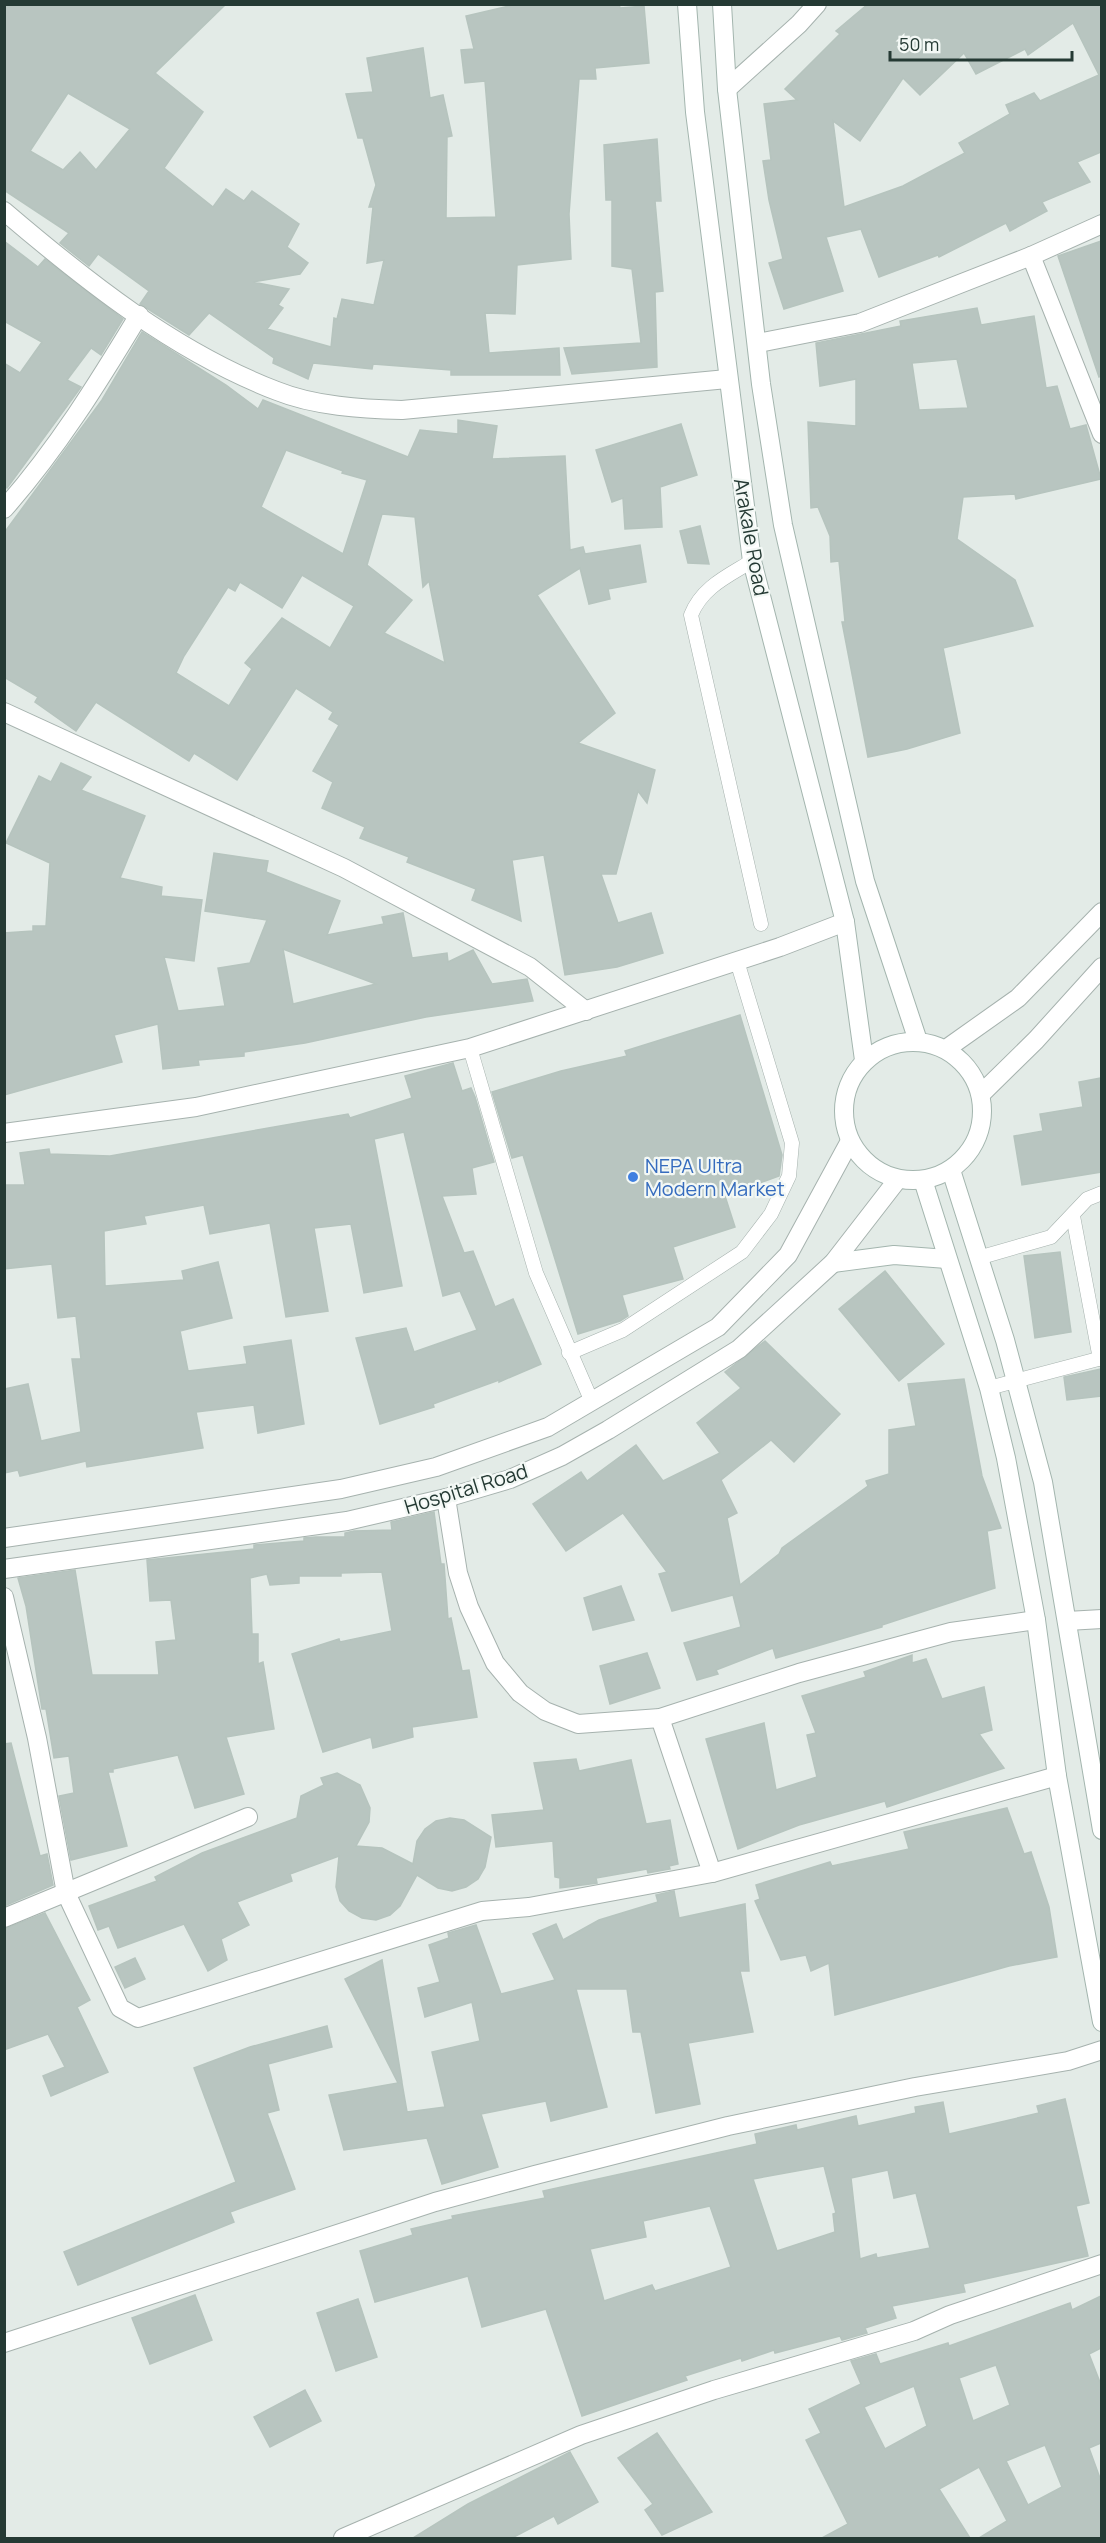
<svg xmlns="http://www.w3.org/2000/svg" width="1106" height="2543" font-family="Manrope,sans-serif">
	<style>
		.building { fill: #b8c5c0; stroke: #b6c4be; stroke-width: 1.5; fill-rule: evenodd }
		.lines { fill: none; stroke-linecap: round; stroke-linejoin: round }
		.service-casing { stroke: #a6b2ae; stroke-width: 15 }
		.minor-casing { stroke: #a6b2ae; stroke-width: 20 }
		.tertiary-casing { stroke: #a6b2ae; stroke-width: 20 }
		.secondary-casing { stroke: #a3b5ae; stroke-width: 20 }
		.service { stroke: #fff; stroke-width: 14 }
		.minor { stroke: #fff; stroke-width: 18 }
		.tertiary { stroke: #fff; stroke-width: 18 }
		.secondary { stroke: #fff; stroke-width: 18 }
		.shop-dot { fill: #3f7fe0; stroke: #f3f8f5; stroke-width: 2 }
		.labels { text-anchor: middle; stroke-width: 4.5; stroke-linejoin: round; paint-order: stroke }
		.street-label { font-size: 20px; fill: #253a34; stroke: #f3f8f5 }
		.shop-label { font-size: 20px; fill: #366cbe; stroke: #f3f8f5; text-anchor: start }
	</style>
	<rect width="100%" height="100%" fill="#e3ebe7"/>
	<g class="building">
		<path d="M 4,4 L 226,4 L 155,73 L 203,112 L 164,168 L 213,207 L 226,189 L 244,201 L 252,191 L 299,224 L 287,247 L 308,263 L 300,274 L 253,282 L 289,289 L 278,305 L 283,308 L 267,329 L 331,347 L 334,318 L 337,319 L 342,299 L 374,305 L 384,260 L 367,263 L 373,207 L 369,207 L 376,185 L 363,138 L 358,138 L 346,94 L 373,92 L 367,58 L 423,48 L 430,98 L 443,95 L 452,136 L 447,137 L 446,218 L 496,217 L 485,81 L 465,83 L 461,50 L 474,49 L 466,16 L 517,4 L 619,4 L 620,8 L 644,6 L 649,63 L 595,68 L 596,79 L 579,79 L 569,214 L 571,259 L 517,265 L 515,314 L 485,313 L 489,353 L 559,348 L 560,375 L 451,375 L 451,370 L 373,364 L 372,369 L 313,363 L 308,379 L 273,363 L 274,358 L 209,313 L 189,335 L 140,304 L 149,291 L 98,254 L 89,266 L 60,243 L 69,233 L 4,190 ZM 68,93 L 130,129 L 96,170 L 80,152 L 63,170 L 30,151 Z"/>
		<path d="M 868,4 L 1101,4 L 1101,152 L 1077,162 L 1090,182 L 1042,202 L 1047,211 L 1010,231 L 1006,223 L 939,257 L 938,255 L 879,277 L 861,229 L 826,237 L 843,291 L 784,309 L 769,263 L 783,259 L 769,200 L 763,161 L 771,160 L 764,104 L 797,100 L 785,89 L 840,34 L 836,31 ZM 1073,23 L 1099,75 L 1040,101 L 1034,93 L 1006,105 L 1010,114 L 959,143 L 965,153 L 903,186 L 844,207 L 833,121 L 860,141 L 903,78 L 920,95 L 964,53 L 976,74 L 1025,49 L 1028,55 Z"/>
		<polygon points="657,139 661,201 655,201 663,291 655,292 657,367 572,374 564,348 641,343 632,269 612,266 612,200 606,200 604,145"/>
		<polygon points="4,241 38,267 45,259 123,319 101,355 91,348 67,380 81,387 7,488 4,486 4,363 20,373 42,342 4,321"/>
		<polygon points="1101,241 1101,376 1099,377 1058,256"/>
		<path d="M 977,308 L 981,325 L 1034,316 L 1046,388 L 1057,386 L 1070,429 L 1086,425 L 1101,479 L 1016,499 L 1015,494 L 963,497 L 957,539 L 1015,580 L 1033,626 L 943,648 L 960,733 L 907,749 L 868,757 L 842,622 L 845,622 L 839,561 L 831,562 L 830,536 L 818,507 L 811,508 L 808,422 L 856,426 L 856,379 L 820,386 L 816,343 L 901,326 L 900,321 ZM 957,359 L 968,408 L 919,410 L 912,363 Z"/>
		<path d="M 142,332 L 226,385 L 258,409 L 263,400 L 408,457 L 420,430 L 458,434 L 458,420 L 497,426 L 492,459 L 565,456 L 570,550 L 583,547 L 585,554 L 640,545 L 646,582 L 608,589 L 610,599 L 589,604 L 580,568 L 537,595 L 615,713 L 578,743 L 655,770 L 647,803 L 638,791 L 616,874 L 601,874 L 618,923 L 651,913 L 663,953 L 617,967 L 565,975 L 544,855 L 512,860 L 521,921 L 472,900 L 476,889 L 407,862 L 409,857 L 360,838 L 365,827 L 322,808 L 333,782 L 313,771 L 339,725 L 329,719 L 333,712 L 296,688 L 237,780 L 194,753 L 189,761 L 96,702 L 76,731 L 35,702 L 38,697 L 4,677 L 4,533 L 102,400 ZM 286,450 L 343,471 L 342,473 L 367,480 L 343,554 L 261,507 ZM 382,514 L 415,517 L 423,587 L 429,581 L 445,663 L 384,633 L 412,600 L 367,565 ZM 302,575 L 354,606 L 330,648 L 282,618 L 245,663 L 252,669 L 229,706 L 176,673 L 184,656 L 228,587 L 235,591 L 240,582 L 282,608 Z"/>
		<polygon points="681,424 697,475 660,487 662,527 625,529 623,498 612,502 596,450"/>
		<polygon points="700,526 709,564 688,563 680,531"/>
		<path d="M 61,763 L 91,777 L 81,790 L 145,816 L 120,878 L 162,887 L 161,896 L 202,900 L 194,961 L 164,957 L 178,1011 L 225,1006 L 218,968 L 250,963 L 267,920 L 205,911 L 214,853 L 268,861 L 266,872 L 340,901 L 327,935 L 384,924 L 382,917 L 403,913 L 412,958 L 447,953 L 448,962 L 473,950 L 492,984 L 527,979 L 533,1001 L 426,1017 L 305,1043 L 244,1052 L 244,1056 L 198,1060 L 199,1065 L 163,1069 L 158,1024 L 114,1035 L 122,1062 L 4,1095 L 4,933 L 33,931 L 33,926 L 46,926 L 50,863 L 6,843 L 39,776 L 51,782 ZM 283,949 L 376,984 L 293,1004 Z"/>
		<polygon points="740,1015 782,1155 779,1176 725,1196 735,1227 673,1247 683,1279 622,1295 628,1316 620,1321 578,1334 523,1155 512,1158 492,1092 561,1071 627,1056 625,1051"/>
		<polygon points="453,1063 462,1091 471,1088 475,1097 494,1162 472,1168 476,1194 442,1196 464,1253 473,1251 495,1307 513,1299 541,1364 499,1382 499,1380 433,1404 434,1407 380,1424 356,1338 406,1328 414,1352 477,1330 460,1291 443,1296 404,1132 374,1139 402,1286 364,1293 351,1224 314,1228 328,1311 286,1317 270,1223 210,1234 204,1205 144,1216 146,1224 104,1231 105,1286 184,1280 182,1271 218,1262 232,1318 180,1331 188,1371 247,1364 244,1347 291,1340 304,1424 258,1433 254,1405 196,1412 203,1448 87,1467 86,1461 20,1476 18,1470 4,1473 4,1389 28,1384 41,1441 81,1432 72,1359 81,1359 76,1316 58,1318 52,1264 4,1269 4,1185 25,1185 20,1153 49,1149 50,1154 110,1156 348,1114 350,1118 412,1098 405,1076"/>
		<polygon points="1101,1078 1101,1172 1022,1185 1014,1136 1043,1131 1040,1114 1083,1107 1079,1082"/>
		<polygon points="1060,1252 1071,1332 1035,1338 1024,1256"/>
		<polygon points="885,1271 944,1344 899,1381 839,1309"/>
		<polygon points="765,1341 840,1414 794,1462 771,1440 721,1480 737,1513 727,1518 740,1585 779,1554 782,1548 868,1486 866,1481 889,1474 889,1430 916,1426 908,1384 964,1379 982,1476 1001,1528 987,1531 995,1588 882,1625 882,1627 776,1658 773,1648 716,1670 718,1674 697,1680 684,1643 741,1627 733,1595 672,1611 659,1574 667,1572 623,1513 566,1551 533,1504 581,1472 587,1481 636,1445 663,1481 720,1453 697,1423 741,1388 725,1372"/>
		<polygon points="1101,1369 1101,1396 1067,1400 1064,1377"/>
		<polygon points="434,1512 441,1564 444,1564 448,1619 451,1618 462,1671 469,1670 477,1717 412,1727 413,1737 373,1748 371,1737 323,1752 292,1654 339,1639 340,1642 392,1631 382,1572 341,1573 341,1576 299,1576 299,1583 270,1585 267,1574 250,1578 252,1634 258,1634 258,1664 263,1662 274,1729 226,1737 244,1794 195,1808 178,1755 113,1769 113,1772 108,1772 127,1846 71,1860 59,1796 74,1793 69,1756 54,1758 46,1709 42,1709 26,1606 18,1578 75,1570 92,1675 159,1675 156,1642 176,1640 171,1600 150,1601 147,1560 254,1549 254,1545 304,1541 304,1538 316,1537 345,1537 345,1533 354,1531 392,1530 391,1522"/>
		<polygon points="621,1586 634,1620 593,1630 584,1598"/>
		<polygon points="647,1653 660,1688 610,1704 600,1666"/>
		<polygon points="912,1655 912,1663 926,1659 942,1699 984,1687 992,1730 979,1734 1004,1768 887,1807 885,1801 799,1825 738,1849 706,1739 764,1723 776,1790 817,1777 807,1735 816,1733 802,1696 866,1677 864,1672"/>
		<polygon points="11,1743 40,1856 47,1854 53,1885 4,1906 4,1744"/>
		<polygon points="576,1759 579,1771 631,1760 646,1824 670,1820 678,1864 669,1866 670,1869 648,1873 647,1869 596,1878 597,1883 560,1888 560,1878 555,1877 553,1841 496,1847 492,1815 544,1810 534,1763"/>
		<polygon points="337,1773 360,1785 370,1808 369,1822 356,1846 382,1848 413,1864 417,1841 425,1829 436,1821 450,1818 464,1820 491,1837 485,1867 478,1879 466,1887 452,1891 438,1888 417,1875 400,1906 390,1915 376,1920 362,1918 349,1911 340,1901 336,1887 339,1856 290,1874 292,1881 237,1902 249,1925 221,1939 227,1960 208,1971 184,1924 118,1948 109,1926 98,1930 89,1906 157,1881 155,1877 202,1853 297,1818 301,1796 324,1785 321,1778"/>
		<polygon points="1007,1808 1024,1854 1031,1852 1049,1907 1057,1957 1009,1966 835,2015 829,1963 811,1971 806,1955 781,1960 755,1901 760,1899 756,1885 830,1862 832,1866 909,1849 904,1832"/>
		<polygon points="674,1891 679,1918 745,1904 749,1971 740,1971 753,2032 688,2043 700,2104 656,2113 641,2032 633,2032 627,1989 576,1989 607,2107 551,2121 546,2101 481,2114 498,2167 442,2184 427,2138 344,2150 329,2095 398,2083 345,1979 382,1960 402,2082 400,2083 402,2083 407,2112 445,2107 432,2052 480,2041 472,2002 425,2017 418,1988 440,1982 429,1945 449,1938 448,1933 476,1925 501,1994 555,1980 533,1934 556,1924 563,1940 599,1920 658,1902 656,1895"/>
		<polygon points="45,1913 90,2000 77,2007 108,2072 51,2096 43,2076 65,2067 48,2034 4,2050 4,1929"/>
		<polygon points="135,1958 145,1979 125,1988 115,1967"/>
		<polygon points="327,2026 332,2047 268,2064 279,2110 267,2113 295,2189 230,2212 234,2222 78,2285 64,2252 236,2182 194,2068 250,2047"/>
		<path d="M 1065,2099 L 1089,2203 L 1076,2206 L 1088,2256 L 963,2284 L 965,2292 L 892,2306 L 896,2318 L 865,2328 L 867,2333 L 842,2340 L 840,2336 L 775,2353 L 774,2350 L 742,2361 L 741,2358 L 685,2376 L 687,2380 L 582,2416 L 546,2309 L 482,2327 L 468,2276 L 375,2302 L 360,2251 L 413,2235 L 411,2229 L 453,2219 L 452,2216 L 545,2198 L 543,2191 L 757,2144 L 755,2134 L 796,2125 L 797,2130 L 856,2116 L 858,2126 L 916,2113 L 915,2107 L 943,2102 L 949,2134 L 1039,2113 L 1037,2106 ZM 824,2166 L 836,2213 L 833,2214 L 835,2232 L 777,2251 L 753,2179 ZM 888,2170 L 894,2198 L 916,2193 L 930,2248 L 877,2258 L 876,2254 L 860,2259 L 851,2178 ZM 710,2206 L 731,2267 L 655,2291 L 652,2285 L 604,2301 L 590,2249 L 646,2237 L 643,2221 Z"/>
		<polygon points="195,2295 212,2340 150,2364 132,2318"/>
		<path d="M 1101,2296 L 1101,2348 L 1089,2354 L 1101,2385 L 1101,2443 L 1089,2448 L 1101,2481 L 1101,2538 L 979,2538 L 1007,2521 L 979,2467 L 939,2489 L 970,2538 L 822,2538 L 848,2524 L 806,2440 L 821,2433 L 809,2409 L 861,2384 L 851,2361 L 876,2354 L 880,2364 L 948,2343 L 949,2346 L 1070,2303 L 1072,2310 ZM 996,2365 L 1010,2405 L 973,2421 L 959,2378 ZM 914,2386 L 927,2426 L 885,2449 L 864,2407 ZM 1045,2445 L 1062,2487 L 1028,2505 L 1006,2461 Z"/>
		<polygon points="358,2299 377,2357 336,2371 317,2313"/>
		<polygon points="305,2390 321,2421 270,2447 254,2417"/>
		<polygon points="657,2433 712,2512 662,2535 645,2510 653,2504 618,2458"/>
		<polygon points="570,2452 598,2502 558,2524 554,2516 512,2538 413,2538 468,2504"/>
	</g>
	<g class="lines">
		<defs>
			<g id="service">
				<path d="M 752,561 C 728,576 702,587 691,615 L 761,924"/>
				<polyline points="470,1048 536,1273 592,1402"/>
				<polyline points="1073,1216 1100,1359"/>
				<polyline points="978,1258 1051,1237 1087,1199 1102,1193"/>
				<polyline points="569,1353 623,1330 742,1252 771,1214 789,1176 792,1143 737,961"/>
				<polyline points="989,1388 1102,1358"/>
			</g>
			<g id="minor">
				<polyline points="727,89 799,24 817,4"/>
				<path d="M 4,211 C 86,281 175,352 277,391 C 314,406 362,409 402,410 L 727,379"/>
				<polyline points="1031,256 1102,434"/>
				<polyline points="758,343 860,323 1031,256 1102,224"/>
				<path d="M 4,509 C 57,449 98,383 139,315"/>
				<polyline points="4,712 344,868 530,967 586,1011"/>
				<polyline points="4,1133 196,1107 470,1048 780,947 845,922"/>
				<polyline points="446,1498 458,1573 469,1607 495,1663 520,1693 545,1711 578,1724 660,1718 799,1673 951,1632 1036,1620"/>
				<polyline points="4,1597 37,1738 66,1893 120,2008 138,2018 482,1911 529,1907 712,1873 1057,1776"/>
				<polyline points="1067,1621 1102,1619"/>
				<polyline points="660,1718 712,1873"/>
				<polyline points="4,1918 248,1817"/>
				<polyline points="4,2343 435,2202 535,2175 728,2126 915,2087 1068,2061 1102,2050"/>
				<polyline points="343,2538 581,2435 714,2390 914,2331 950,2315 1102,2264"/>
			</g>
			<g id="tertiary">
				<polyline points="946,1049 1018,998 1102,912"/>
				<polyline points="981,1094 1036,1040 1102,967"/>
				<polyline points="4,1538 341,1489 436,1467 548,1427 718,1327 788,1255 850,1141"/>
				<polyline points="4,1569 347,1521 446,1498 510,1479 562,1456 608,1430 739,1349 833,1263 898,1179"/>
			</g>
			<g id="secondary">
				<polyline points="687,4 695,112 752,561 845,922 864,1060"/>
				<polyline points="722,4 727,89 761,384 783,525 865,881 918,1041"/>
				<circle cx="913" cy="1111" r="69"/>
				<polyline points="951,1170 1005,1340 1043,1482 1102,1830"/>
				<polyline points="923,1180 989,1388 1006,1458 1036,1620 1057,1776 1102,2022"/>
				<polyline points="833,1263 894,1255 947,1259"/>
			</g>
		</defs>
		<use href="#service" class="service-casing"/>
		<use href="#minor" class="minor-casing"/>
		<use href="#tertiary" class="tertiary-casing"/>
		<use href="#secondary" class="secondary-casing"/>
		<use href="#service" class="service"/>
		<use href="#minor" class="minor"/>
		<use href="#tertiary" class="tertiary"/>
		<use href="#secondary" class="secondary"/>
	</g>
	<circle class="shop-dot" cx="633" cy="1177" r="6"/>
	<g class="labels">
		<g class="street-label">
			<text transform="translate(751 537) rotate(80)" y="7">Arakale Road</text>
			<text transform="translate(466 1489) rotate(-17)" y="7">Hospital Road</text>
		</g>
		<g class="shop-label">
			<text x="645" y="1173">NEPA Ultra<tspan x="645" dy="23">Modern Market</tspan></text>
		</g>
	</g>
	<rect width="1106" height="2543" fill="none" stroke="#253a34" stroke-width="12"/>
	<path d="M890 51v9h182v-9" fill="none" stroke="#253a34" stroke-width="3"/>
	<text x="899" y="51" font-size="18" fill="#253a34" stroke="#f3f8f5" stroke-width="4.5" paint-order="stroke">50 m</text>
</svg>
